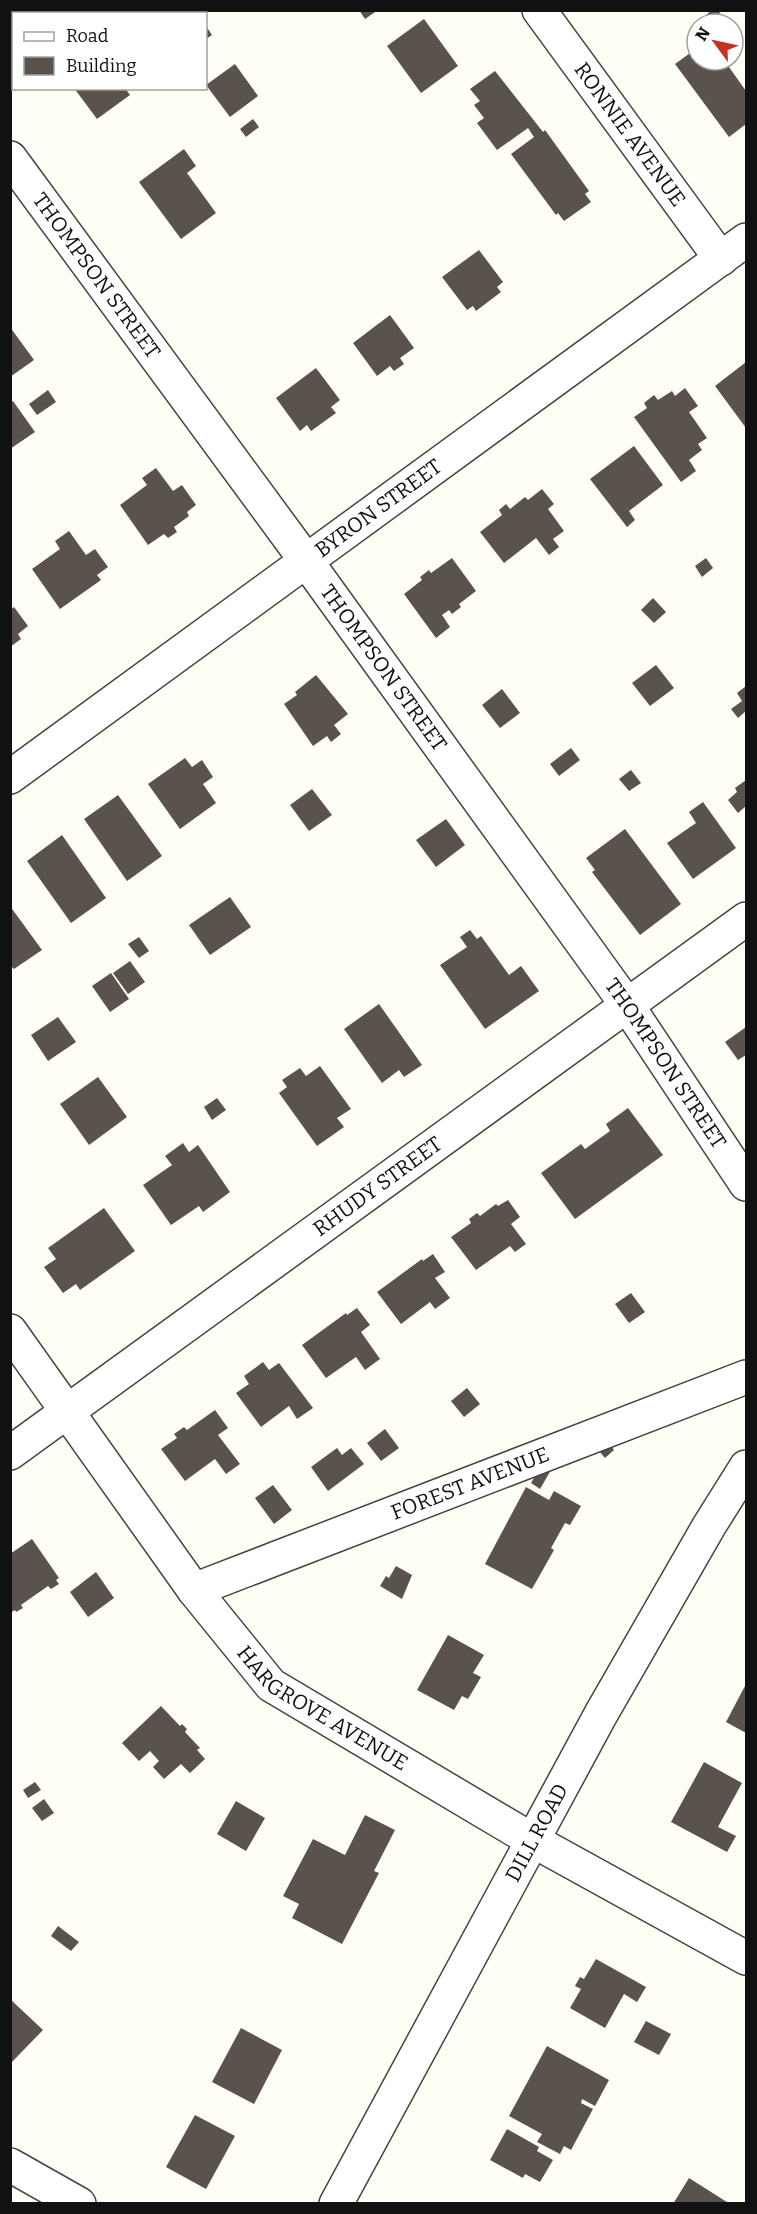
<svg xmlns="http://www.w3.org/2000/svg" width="757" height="2214" font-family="Bitter,serif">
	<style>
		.building { fill: #5a534d }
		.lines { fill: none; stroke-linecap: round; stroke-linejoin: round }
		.minor-casing { stroke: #444; stroke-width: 36 }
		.minor { stroke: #fff; stroke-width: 33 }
		.labels { text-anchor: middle; stroke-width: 6; stroke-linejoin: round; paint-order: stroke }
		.street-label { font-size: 21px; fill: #111; stroke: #fff }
	</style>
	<rect width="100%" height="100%" fill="#fffef4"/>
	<g class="building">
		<polygon points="159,10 193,10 196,14 155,14"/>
		<polygon points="359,10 378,10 365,19"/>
		<polygon points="712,10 718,10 724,19 717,24 712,24 706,15"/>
		<polygon points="424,19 458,66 421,93 387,46"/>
		<polygon points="206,26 212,35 206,39"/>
		<polygon points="697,48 697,60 724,60 746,91 746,124 729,137 675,64"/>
		<polygon points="235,64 258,96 230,117 206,85"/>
		<polygon points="495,71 543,132 545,130 589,191 585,194 591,202 564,221 558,213 556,215 511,154 534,137 528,128 497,150 477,123 484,118 474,105 480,101 470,89"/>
		<polygon points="74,88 125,88 130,95 97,119"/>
		<polygon points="253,119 259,127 246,137 240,129"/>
		<polygon points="184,149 196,166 187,173 216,213 181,239 139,182"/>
		<polygon points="479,250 503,282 497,287 501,292 476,311 473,306 467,310 442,277"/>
		<polygon points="390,315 414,348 400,358 404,364 394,371 390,366 377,376 353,343"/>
		<polygon points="10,327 34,360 10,377"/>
		<polygon points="746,362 746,428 715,386"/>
		<polygon points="316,368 340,400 331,407 336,413 311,431 307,425 300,431 276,398"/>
		<polygon points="685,388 698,406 689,412 707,438 698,444 702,450 689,460 696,471 681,482 634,417 647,408 644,403 654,395 658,400 672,391 675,396"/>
		<polygon points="48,390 56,402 37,415 29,404"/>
		<polygon points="13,401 35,432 10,449 10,403"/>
		<polygon points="634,446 663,485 629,511 635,520 627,527 590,479"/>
		<polygon points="156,468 173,491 182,485 196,505 187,512 189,516 174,527 177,532 168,538 164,534 148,545 120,505 147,485 142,478"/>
		<polygon points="542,489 554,504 548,509 564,531 553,539 559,547 549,555 536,538 504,563 480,532 502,515 499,510 506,504 510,509 525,497 528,500"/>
		<polygon points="69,531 86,555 95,549 108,567 97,575 101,580 60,609 32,569 60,549 55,541"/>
		<polygon points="452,558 476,591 459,604 461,607 452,614 449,610 442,615 450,627 436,638 404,594 422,580 420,577 429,570 431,573"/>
		<polygon points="706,558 713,568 702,577 695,566"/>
		<polygon points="653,598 666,612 654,623 641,610"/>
		<polygon points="14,607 28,626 18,634 21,639 10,647 10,610"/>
		<polygon points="656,665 674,688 650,706 632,683"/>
		<polygon points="316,675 348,714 334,725 341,734 331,742 327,736 313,746 284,704 297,695 295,692"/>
		<polygon points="746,686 746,711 738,718 731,709 742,701 737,693"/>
		<polygon points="502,689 520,713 500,728 482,705"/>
		<polygon points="571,748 580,760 559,776 550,764"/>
		<polygon points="185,758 192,767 202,760 213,777 203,784 216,803 180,829 148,784"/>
		<polygon points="631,770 641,783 629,791 619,779"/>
		<polygon points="746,780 746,806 738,813 728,800 737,792 735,788"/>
		<polygon points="312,789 332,815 309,831 290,805"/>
		<polygon points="118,795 162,856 127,881 84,819"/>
		<polygon points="703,802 736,848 693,879 667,843 696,823 689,812"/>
		<polygon points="446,819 465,845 436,867 416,840"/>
		<polygon points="625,829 681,904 640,935 592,872 595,870 586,858"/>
		<polygon points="62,835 106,898 71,923 27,861"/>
		<polygon points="230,897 251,927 210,955 189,925"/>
		<polygon points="10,906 42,950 14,969 10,965"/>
		<polygon points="470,930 477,939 481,936 509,975 521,966 539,991 485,1029 440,965 467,947 460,937"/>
		<polygon points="139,937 149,951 139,958 128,944"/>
		<polygon points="130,961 145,982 128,994 113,973"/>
		<polygon points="111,973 129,999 110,1012 92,986"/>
		<polygon points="379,1004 422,1065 404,1077 399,1070 382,1083 344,1029"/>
		<polygon points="58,1017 76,1042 48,1061 31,1035"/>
		<polygon points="746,1027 746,1055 738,1060 725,1042"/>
		<polygon points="320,1066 351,1109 337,1118 344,1127 317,1146 279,1093 287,1087 282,1080 300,1068 306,1076"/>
		<polygon points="98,1077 127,1117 89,1145 60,1104"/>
		<polygon points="217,1098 226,1110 212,1120 204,1107"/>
		<polygon points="628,1108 663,1155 575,1219 541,1173 581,1144 585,1149 610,1131 606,1124"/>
		<polygon points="183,1143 189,1152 198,1145 230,1192 203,1212 199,1206 171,1225 143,1185 172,1165 165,1156"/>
		<polygon points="508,1200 520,1217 511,1224 526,1244 515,1252 510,1246 476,1270 451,1237 471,1223 469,1219 477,1213 480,1216 496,1204 498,1206"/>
		<polygon points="104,1208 135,1251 80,1290 76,1284 63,1293 44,1267 56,1259 48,1248"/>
		<polygon points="433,1254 445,1272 435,1278 450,1298 435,1309 430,1302 401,1324 377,1292 422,1259 423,1261"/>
		<polygon points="631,1293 645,1312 629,1323 615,1304"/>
		<polygon points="357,1308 370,1325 361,1332 380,1359 365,1370 356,1357 326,1378 302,1345 346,1313 347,1315"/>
		<polygon points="263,1362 269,1370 279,1363 313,1408 297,1419 289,1406 261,1427 236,1393 249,1384 244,1376"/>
		<polygon points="467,1388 480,1404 464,1417 451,1401"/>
		<polygon points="215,1410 228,1428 218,1435 240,1464 226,1474 215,1459 185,1481 161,1449 177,1438 174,1434 184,1427 187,1430"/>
		<polygon points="385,1429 399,1448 381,1461 367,1443"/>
		<polygon points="620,1440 612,1447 614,1450 605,1458 595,1446"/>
		<polygon points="337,1448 342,1455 351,1448 364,1464 328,1491 311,1467"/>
		<polygon points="542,1464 551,1470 540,1489 531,1483"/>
		<polygon points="273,1485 292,1510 274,1524 255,1498"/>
		<polygon points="526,1487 549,1500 554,1491 581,1506 570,1525 565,1523 551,1548 554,1550 532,1589 485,1564"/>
		<polygon points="32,1539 59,1578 56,1580 59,1584 51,1589 48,1586 21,1605 23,1608 16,1612 15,1610 10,1613 10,1554"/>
		<polygon points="396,1566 412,1575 402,1599 380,1586 386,1576 389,1578"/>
		<polygon points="96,1572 114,1598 88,1617 70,1592"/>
		<polygon points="448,1635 484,1655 473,1673 481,1677 468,1699 462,1696 454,1710 417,1690"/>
		<polygon points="746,1684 746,1733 726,1722"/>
		<polygon points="161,1706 180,1726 182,1724 187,1729 185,1732 200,1748 197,1750 205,1759 190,1773 181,1764 164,1779 153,1767 159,1761 150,1751 139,1761 122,1743"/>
		<polygon points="704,1762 742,1783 718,1827 736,1836 727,1852 671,1822"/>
		<polygon points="35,1782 41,1790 28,1798 23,1790"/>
		<polygon points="44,1799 54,1813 42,1821 32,1808"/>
		<polygon points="236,1801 265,1818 246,1851 217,1834"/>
		<polygon points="365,1815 395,1830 374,1871 379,1873 342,1944 292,1918 299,1904 283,1896 313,1839 345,1855"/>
		<polygon points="58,1926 79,1942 71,1951 51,1936"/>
		<polygon points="596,1959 646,1987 637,2002 624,1994 605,2028 570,2008 581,1989 575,1986 580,1977 584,1979"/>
		<polygon points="10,1999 43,2030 10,2064"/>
		<polygon points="646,2021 671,2034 659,2055 634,2042"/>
		<polygon points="241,2028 282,2050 254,2104 212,2082"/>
		<polygon points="547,2046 609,2080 595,2106 582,2099 581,2103 593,2109 571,2150 564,2146 560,2154 537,2142 542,2134 509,2116"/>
		<polygon points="195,2115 235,2136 206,2189 166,2167"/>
		<polygon points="507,2129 539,2147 537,2151 553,2160 540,2182 525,2174 523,2178 490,2160"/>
		<polygon points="689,2178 730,2204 673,2204"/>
	</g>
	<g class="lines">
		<defs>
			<g id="minor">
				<path id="s1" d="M 539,10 L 721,259"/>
				<path id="s2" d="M 10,158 L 307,562 L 627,1005 L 746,1184"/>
				<path id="s3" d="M 10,777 L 746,240"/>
				<path id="s4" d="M 10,1331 L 194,1590 L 271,1685 L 532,1840 L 746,1958"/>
				<path id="s5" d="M 10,1453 L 746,919"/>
				<path id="s6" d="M 194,1590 L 746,1377"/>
				<polyline points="10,2165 79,2204"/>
				<path id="s7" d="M 336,2204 L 601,1714 L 709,1526 L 746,1467"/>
			</g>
		</defs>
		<use href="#minor" class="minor-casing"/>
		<use href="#minor" class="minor"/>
	</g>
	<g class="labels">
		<g class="street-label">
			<text dy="7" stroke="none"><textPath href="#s1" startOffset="154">RONNIE AVENUE</textPath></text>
			<text dy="7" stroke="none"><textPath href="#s2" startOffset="146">THOMPSON STREET</textPath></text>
			<text dy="7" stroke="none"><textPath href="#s3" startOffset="456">BYRON STREET</textPath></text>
			<text dy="7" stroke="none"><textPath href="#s2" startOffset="632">THOMPSON STREET</textPath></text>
			<text dy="7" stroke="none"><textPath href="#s2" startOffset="1118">THOMPSON STREET</textPath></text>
			<text dy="7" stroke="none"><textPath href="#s5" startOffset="454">RHUDY STREET</textPath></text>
			<text dy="7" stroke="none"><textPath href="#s6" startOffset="296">FOREST AVENUE</textPath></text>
			<text dy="7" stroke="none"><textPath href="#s4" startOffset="495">HARGROVE AVENUE</textPath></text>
			<text dy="7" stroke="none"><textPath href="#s7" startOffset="422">DILL ROAD</textPath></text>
		</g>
	</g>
	<rect width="757" height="2214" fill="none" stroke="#111111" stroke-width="24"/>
	<rect x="12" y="12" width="195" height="78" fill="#ffffff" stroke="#a0a0a0" stroke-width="1.5"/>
	<rect x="24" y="32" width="30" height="9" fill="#ffffff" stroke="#a0a0a0" stroke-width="1.5"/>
	<text x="66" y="42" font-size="18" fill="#111111">Road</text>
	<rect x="24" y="57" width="30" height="18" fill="#5a534d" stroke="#a0a0a0" stroke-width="1.5"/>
	<text x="66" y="72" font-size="18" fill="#111111">Building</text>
	<g transform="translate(715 42) rotate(303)"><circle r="28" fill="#ffffff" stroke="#a0a0a0" stroke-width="1.5"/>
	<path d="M0-4.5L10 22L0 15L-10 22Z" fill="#c43226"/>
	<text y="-9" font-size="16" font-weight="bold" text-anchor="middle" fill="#111111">N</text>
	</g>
</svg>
